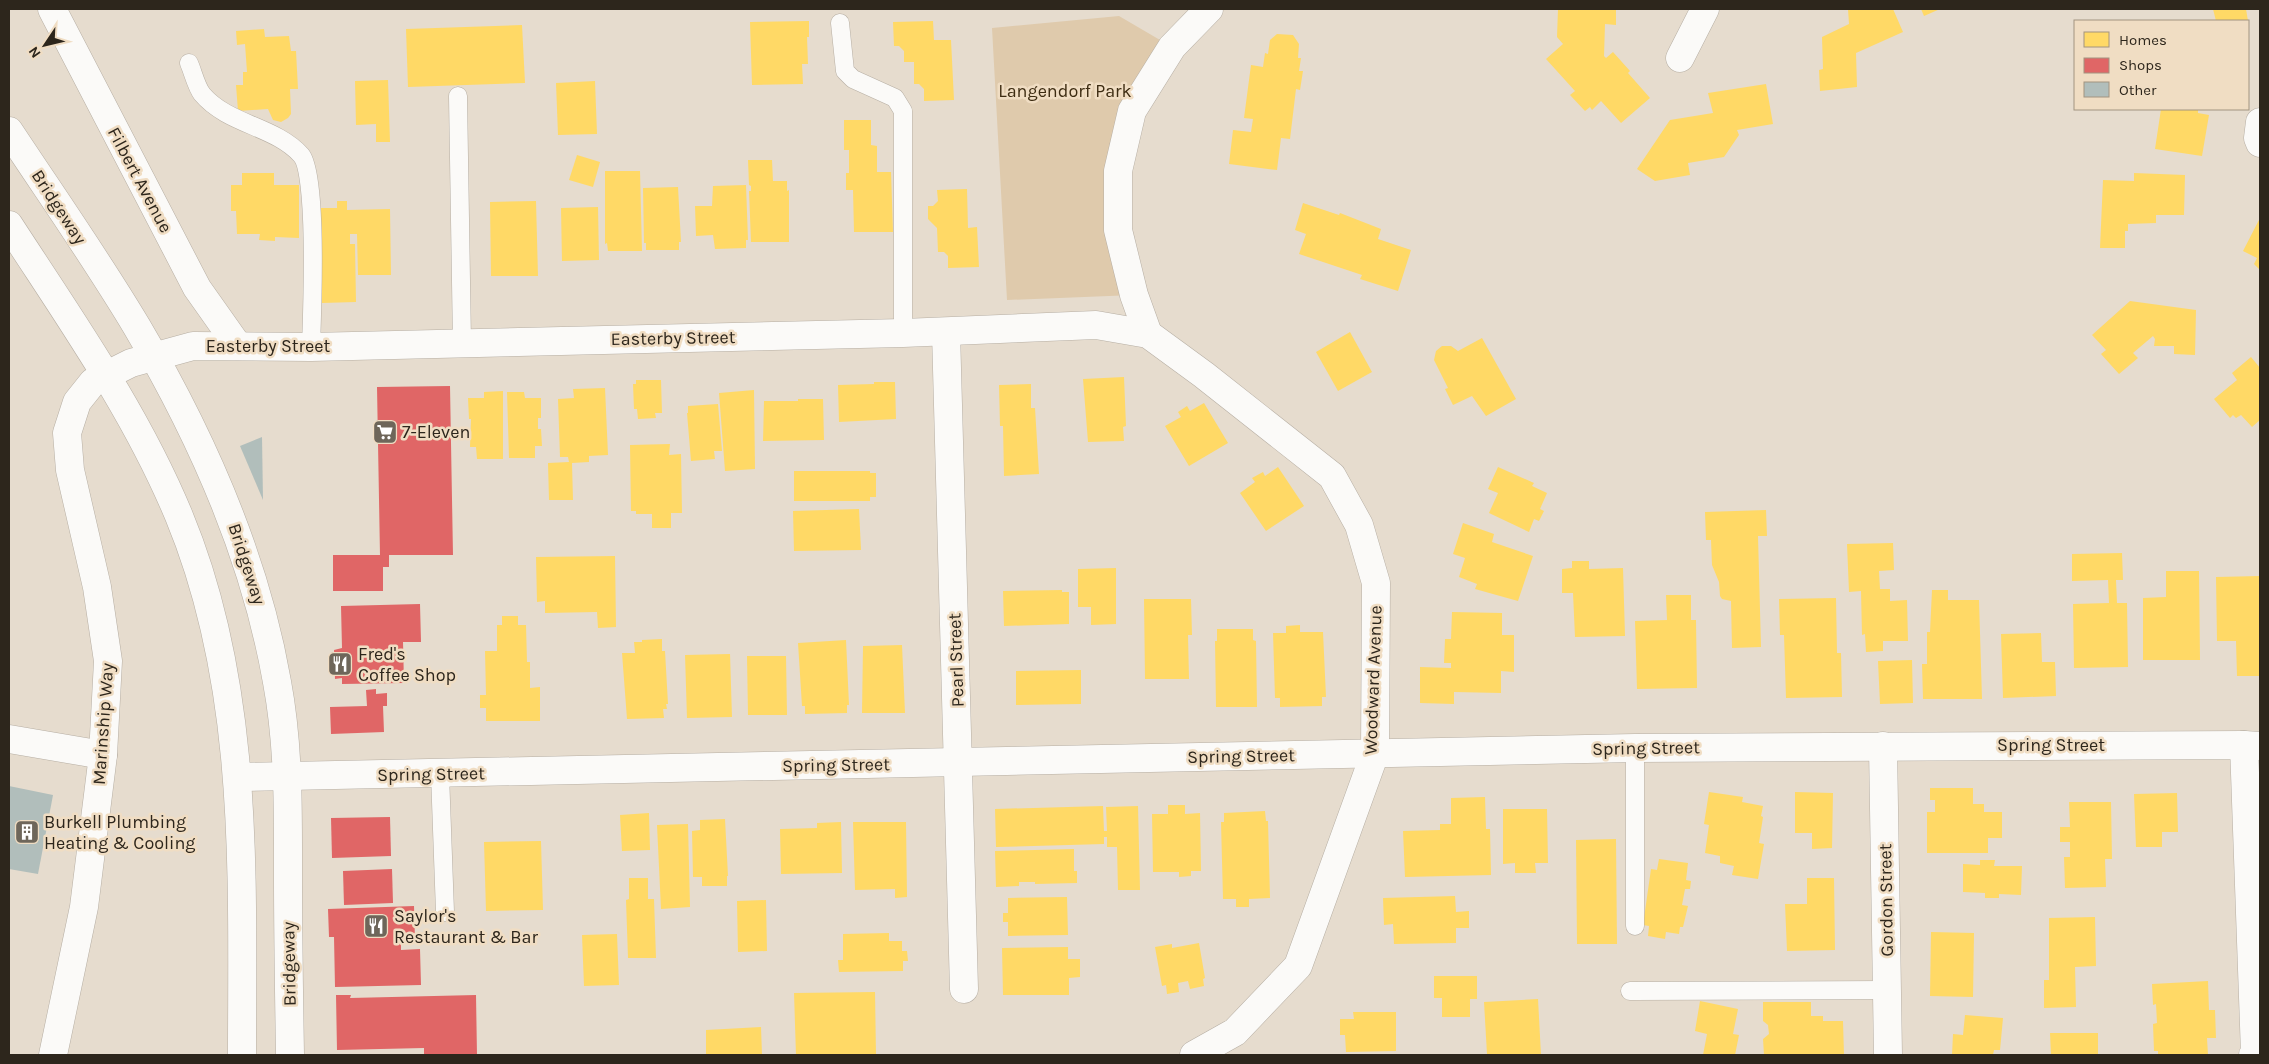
<svg xmlns="http://www.w3.org/2000/svg" width="2269" height="1064" font-family="Karla,sans-serif">
	<style>
		.green { fill: #dfcaac }
		.homes { fill: #ffd966 }
		.shops { fill: #e06666 }
		.building { fill: #b1bebb }
		.lines { fill: none; stroke-linecap: round; stroke-linejoin: round }
		.service-casing { stroke: #b6aea3; stroke-width: 19 }
		.minor-casing { stroke: #b6aea3; stroke-width: 29 }
		.secondary-casing { stroke: #b6aea3; stroke-width: 29 }
		.service { stroke: #fbfaf8; stroke-width: 18 }
		.minor { stroke: #fbfaf8; stroke-width: 28 }
		.secondary { stroke: #fbfaf8; stroke-width: 28 }
		.labels { text-anchor: middle; stroke-width: 5; stroke-linejoin: round; paint-order: stroke }
		.park-label { font-size: 18px; fill: #3d2c12; stroke: #f0ddc3 }
		.street-label { font-size: 18px; fill: #2d261c; stroke: #f0ddc3 }
		.poi-label { font-size: 18px; fill: #2d261c; stroke: #f0ddc3; text-anchor: start }
	</style>
	<rect width="100%" height="100%" fill="#e6dcce"/>
	<polygon class="green" points="1119,16 1172,47 1118,171 1134,295 1007,300 992,28"/>
	<g class="homes">
		<polygon points="1558,9 1616,9 1616,25 1605,24 1604,56 1606,58 1613,52 1630,71 1628,73 1650,98 1621,123 1601,101 1592,110 1590,107 1585,111 1570,95 1575,91 1546,59 1563,44 1557,37"/>
		<polygon points="1848,9 1893,9 1903,32 1856,53 1857,87 1820,91 1819,70 1823,69 1822,37 1849,24"/>
		<polygon points="1921,9 1940,9 1924,16"/>
		<polygon points="2213,9 2246,9 2248,21 2216,21"/>
		<polygon points="809,21 809,37 807,37 808,64 802,64 803,84 752,85 750,22"/>
		<polygon points="933,21 934,40 951,40 954,100 924,101 924,89 919,84 914,84 914,62 904,62 904,51 899,46 894,46 893,22"/>
		<polygon points="522,25 525,83 408,87 406,29"/>
		<polygon points="264,29 265,37 289,36 291,51 296,51 298,89 290,89 291,114 288,118 281,122 273,120 268,109 238,111 236,85 243,85 243,72 247,72 245,44 237,45 236,31"/>
		<polygon points="1277,34 1293,35 1299,44 1298,58 1301,58 1299,71 1303,71 1300,90 1296,89 1290,139 1281,138 1277,170 1229,164 1233,130 1251,132 1253,119 1244,118 1251,65 1263,67 1265,53 1268,54 1270,40"/>
		<polygon points="388,80 390,142 376,142 376,124 356,125 355,81"/>
		<polygon points="595,81 597,134 558,135 556,83"/>
		<polygon points="1766,84 1773,124 1737,130 1739,135 1724,157 1688,163 1690,175 1655,181 1637,169 1670,120 1713,113 1708,93"/>
		<polygon points="2161,109 2198,109 2198,113 2209,115 2202,156 2155,149"/>
		<polygon points="844,120 871,120 871,145 877,146 877,172 891,172 893,232 854,232 853,190 846,190 846,173 849,173 849,150 844,150"/>
		<polygon points="577,155 600,162 593,187 569,180"/>
		<polygon points="748,160 772,160 773,181 787,181 787,191 789,190 789,242 751,242 749,191 751,191 751,186 749,185"/>
		<polygon points="605,171 640,171 642,251 608,251 607,243 605,244"/>
		<polygon points="242,173 274,173 274,185 299,185 299,238 275,237 275,241 259,240 260,234 237,234 236,211 231,211 231,185 242,185"/>
		<polygon points="2134,173 2185,175 2184,215 2156,215 2156,223 2128,224 2128,231 2125,231 2125,248 2100,248 2103,180 2134,181"/>
		<polygon points="746,185 748,240 746,240 746,248 715,249 713,235 696,236 695,206 712,206 713,186"/>
		<polygon points="678,187 681,242 679,242 679,250 646,250 646,243 644,243 643,188"/>
		<polygon points="967,189 968,228 977,227 979,267 948,268 948,256 944,252 938,252 937,228 928,219 928,206 933,206 938,201 937,190"/>
		<polygon points="337,201 347,201 347,210 390,209 391,275 358,275 357,234 350,234 350,244 355,244 356,302 322,303 319,208 337,208"/>
		<polygon points="536,201 538,276 491,276 490,202"/>
		<polygon points="1303,203 1339,215 1340,213 1381,229 1378,239 1411,250 1398,291 1360,279 1362,275 1299,254 1306,234 1295,230"/>
		<polygon points="598,207 599,260 562,261 561,208"/>
		<polygon points="2260,218 2260,270 2254,264 2257,258 2243,251"/>
		<polygon points="2130,301 2196,310 2195,355 2174,354 2174,346 2154,346 2155,339 2153,336 2133,353 2138,358 2119,374 2101,354 2106,350 2092,335"/>
		<polygon points="1350,332 1372,372 1338,391 1316,352"/>
		<polygon points="1482,338 1516,399 1486,416 1472,396 1453,405 1445,389 1448,388 1434,360 1436,351 1442,346 1451,346 1458,351"/>
		<polygon points="2251,357 2260,368 2260,420 2252,427 2241,415 2236,418 2233,415 2230,418 2214,399 2237,380 2232,373"/>
		<polygon points="1124,377 1126,426 1123,427 1124,441 1088,442 1083,379"/>
		<polygon points="636,380 661,380 662,413 655,413 656,418 638,419 637,409 634,409 633,384 636,384"/>
		<polygon points="874,382 895,382 896,419 839,422 838,385 874,384"/>
		<polygon points="1031,384 1031,408 1035,408 1039,474 1004,476 1003,426 1000,426 999,385"/>
		<polygon points="605,388 608,455 589,456 589,462 572,463 573,500 549,500 548,463 569,462 568,457 560,457 558,399 574,398 573,389"/>
		<polygon points="754,390 755,469 725,471 719,393"/>
		<polygon points="503,391 503,459 477,459 476,447 470,447 471,419 469,419 468,398 484,398 484,392"/>
		<polygon points="507,392 524,392 525,398 541,398 541,418 538,418 538,429 541,429 542,446 535,446 535,458 509,458"/>
		<polygon points="798,399 823,399 824,440 763,441 764,401 798,401"/>
		<polygon points="1204,403 1228,443 1189,466 1165,426 1181,417 1178,412 1187,406 1190,411"/>
		<polygon points="718,404 722,451 714,451 715,459 691,461 687,413 688,413 688,406"/>
		<polygon points="670,444 669,455 681,454 682,513 671,513 671,528 652,528 652,514 636,514 636,511 631,511 630,445"/>
		<polygon points="1278,467 1304,506 1266,531 1240,493 1255,482 1252,478 1263,472 1265,476"/>
		<polygon points="1498,467 1534,483 1532,486 1547,493 1540,509 1544,511 1539,521 1534,519 1529,532 1489,513 1498,493 1488,489"/>
		<polygon points="794,471 870,471 870,473 876,473 876,497 870,497 870,501 794,501"/>
		<polygon points="859,509 861,550 794,551 793,511"/>
		<polygon points="1766,510 1767,536 1758,536 1761,647 1732,648 1731,601 1722,599 1720,596 1719,582 1712,565 1711,540 1706,540 1705,512"/>
		<polygon points="1463,523 1494,534 1492,542 1533,556 1518,601 1475,589 1477,584 1459,577 1465,558 1453,554"/>
		<polygon points="1893,543 1894,570 1879,571 1880,589 1890,589 1890,601 1907,600 1908,641 1883,641 1883,651 1866,652 1865,634 1862,635 1861,591 1849,592 1847,544"/>
		<polygon points="2122,553 2123,580 2116,580 2117,603 2127,603 2128,667 2074,668 2073,604 2109,603 2108,580 2072,581 2072,554"/>
		<polygon points="615,556 616,627 598,628 597,612 545,613 545,601 537,602 536,557"/>
		<polygon points="1572,561 1589,561 1589,569 1623,568 1625,636 1575,637 1573,593 1562,593 1562,569 1572,568"/>
		<polygon points="1116,568 1116,624 1091,625 1091,607 1078,607 1078,569"/>
		<polygon points="2166,571 2199,571 2200,660 2143,660 2143,598 2166,597"/>
		<polygon points="2260,576 2260,676 2237,676 2236,641 2217,641 2216,577"/>
		<polygon points="1062,590 1062,592 1069,592 1069,624 1004,626 1003,591"/>
		<polygon points="1932,590 1948,590 1948,600 1979,600 1982,699 1923,699 1922,664 1927,664 1927,632 1930,632"/>
		<polygon points="1666,595 1691,595 1691,620 1696,620 1697,688 1637,689 1635,621 1667,620"/>
		<polygon points="1836,598 1837,653 1841,653 1842,697 1786,698 1784,635 1780,635 1779,599"/>
		<polygon points="1144,599 1191,599 1192,635 1188,635 1189,679 1145,679"/>
		<polygon points="1452,612 1502,613 1502,635 1514,635 1514,672 1501,671 1501,693 1454,692 1454,704 1420,703 1420,667 1451,668 1451,663 1444,663 1445,639 1451,639"/>
		<polygon points="502,616 518,616 518,625 526,625 527,662 530,662 530,688 540,687 540,721 486,721 486,708 480,708 480,695 486,695 485,651 497,651 497,625 502,625"/>
		<polygon points="1300,625 1300,632 1323,632 1326,697 1322,697 1322,706 1280,707 1280,698 1275,698 1273,633 1286,633 1286,626"/>
		<polygon points="1217,629 1253,629 1253,640 1256,641 1257,707 1216,707 1215,641 1217,641"/>
		<polygon points="2041,633 2042,662 2055,662 2056,696 2003,698 2001,634"/>
		<polygon points="662,639 662,651 665,651 668,704 666,704 667,709 663,709 664,718 627,719 622,653 635,653 634,642 642,642 642,640"/>
		<polygon points="846,640 849,705 847,705 847,713 805,714 805,706 802,706 798,643"/>
		<polygon points="902,645 905,713 862,713 863,646"/>
		<polygon points="730,654 732,717 687,718 685,655"/>
		<polygon points="747,656 786,656 787,715 748,715"/>
		<polygon points="1912,660 1913,703 1880,704 1878,661"/>
		<polygon points="1081,670 1081,704 1016,705 1016,671"/>
		<polygon points="1930,788 1973,788 1973,804 1984,804 1984,812 2002,812 2002,838 1988,838 1988,853 1927,853 1927,812 1935,812 1935,800 1930,800"/>
		<polygon points="1709,792 1743,797 1742,802 1763,806 1761,816 1763,817 1759,843 1764,844 1758,879 1732,875 1734,866 1720,863 1720,856 1705,853 1709,825 1704,824"/>
		<polygon points="1795,792 1833,793 1832,848 1812,849 1812,833 1795,833"/>
		<polygon points="2177,793 2178,832 2162,832 2162,847 2136,847 2134,794"/>
		<polygon points="1485,797 1486,829 1490,829 1491,875 1405,877 1403,831 1440,830 1440,824 1451,824 1451,798"/>
		<polygon points="2069,802 2111,802 2112,859 2105,859 2106,887 2065,888 2064,857 2070,857 2070,842 2060,842 2060,827 2070,827"/>
		<polygon points="1168,805 1185,805 1185,814 1200,813 1201,871 1191,871 1191,876 1179,877 1179,872 1153,872 1152,814 1168,814"/>
		<polygon points="1103,806 1104,831 1107,831 1106,807 1138,806 1140,890 1118,890 1117,847 1107,847 1107,837 1104,837 1104,844 996,847 995,809"/>
		<polygon points="1503,809 1547,809 1548,863 1535,863 1536,873 1515,873 1515,863 1503,864"/>
		<polygon points="1265,811 1266,821 1268,821 1270,898 1249,899 1249,907 1236,907 1236,899 1223,899 1221,822 1224,822 1224,813"/>
		<polygon points="649,813 650,850 622,851 620,815"/>
		<polygon points="725,819 728,876 727,876 727,886 702,886 702,877 693,877 692,831 700,830 700,820"/>
		<polygon points="841,822 842,873 781,874 780,829 817,828 817,823"/>
		<polygon points="853,822 906,822 907,897 895,898 895,889 855,890"/>
		<polygon points="688,824 690,907 661,909 657,825"/>
		<polygon points="1616,839 1617,944 1577,944 1576,840"/>
		<polygon points="541,841 543,910 486,911 484,842"/>
		<polygon points="1074,849 1074,871 1077,871 1077,883 1035,884 1035,882 1019,882 1019,886 996,887 995,851"/>
		<polygon points="1659,859 1688,863 1686,880 1691,881 1690,889 1685,889 1682,905 1688,906 1683,927 1680,927 1679,934 1666,932 1665,939 1648,936 1649,926 1643,925 1651,869 1657,870"/>
		<polygon points="1980,860 1995,860 1994,866 2022,866 2021,895 1999,894 1999,898 1985,898 1985,893 1963,892 1963,864 1980,865"/>
		<polygon points="629,878 648,878 648,899 654,899 656,958 628,958 626,900 629,899"/>
		<polygon points="1807,878 1834,878 1835,950 1787,951 1785,904 1807,904"/>
		<polygon points="1455,896 1456,912 1469,911 1469,928 1456,928 1456,943 1394,944 1393,924 1384,925 1383,898"/>
		<polygon points="1067,897 1068,935 1008,936 1008,922 1003,922 1003,913 1008,913 1008,898"/>
		<polygon points="766,900 767,951 738,952 737,901"/>
		<polygon points="2095,917 2096,966 2075,967 2076,1007 2044,1008 2044,980 2049,980 2049,918"/>
		<polygon points="1931,932 1974,933 1973,997 1930,996"/>
		<polygon points="889,933 889,941 902,941 902,951 907,951 908,961 903,961 903,971 839,972 838,960 843,960 843,934"/>
		<polygon points="617,934 619,985 584,986 582,935"/>
		<polygon points="1199,943 1205,978 1203,979 1204,986 1190,989 1188,981 1178,983 1179,992 1167,994 1166,985 1162,986 1155,947 1172,944 1172,948"/>
		<polygon points="1068,947 1068,959 1080,959 1080,977 1069,978 1069,995 1003,995 1002,948"/>
		<polygon points="1434,976 1477,976 1477,999 1470,999 1470,1017 1442,1017 1442,998 1434,998"/>
		<polygon points="2208,981 2209,1010 2215,1010 2216,1038 2207,1038 2208,1055 2158,1055 2158,1051 2154,1051 2153,1024 2157,1023 2156,1004 2153,1005 2152,984"/>
		<polygon points="875,992 876,1055 796,1055 794,993"/>
		<polygon points="1538,999 1541,1055 1487,1054 1484,1002"/>
		<polygon points="1700,1001 1738,1009 1733,1034 1739,1035 1735,1055 1703,1055 1707,1034 1695,1031"/>
		<polygon points="1763,1002 1811,1002 1811,1016 1823,1016 1823,1021 1843,1021 1844,1055 1764,1055 1763,1039 1769,1034 1768,1025 1763,1021"/>
		<polygon points="1353,1012 1396,1012 1396,1051 1346,1052 1345,1035 1340,1035 1340,1019 1354,1019"/>
		<polygon points="1965,1015 2003,1018 2000,1050 1994,1050 1993,1055 1952,1055 1953,1034 1963,1035"/>
		<polygon points="761,1027 762,1055 706,1055 706,1030"/>
		<polygon points="2050,1033 2098,1033 2098,1055 2051,1055"/>
	</g>
	<g class="shops">
		<polygon points="450,386 453,555 389,555 389,567 383,567 383,591 333,591 333,555 380,555 377,387"/>
		<polygon points="420,604 421,642 403,642 404,683 342,684 342,678 335,679 334,650 342,648 341,606"/>
		<polygon points="376,689 376,694 387,693 387,706 383,706 384,732 331,734 330,707 367,706 366,690"/>
		<polygon points="390,817 391,856 332,858 331,818"/>
		<polygon points="392,869 393,903 344,905 343,871"/>
		<polygon points="414,906 415,940 401,940 401,950 420,949 421,985 335,987 334,937 329,937 328,909"/>
		<polygon points="336,995 351,995 350,998 476,995 477,1055 424,1055 424,1048 337,1050"/>
	</g>
	<g class="building">
		<polygon points="262,437 263,500 240,446"/>
		<polygon points="9,786 53,795 38,874 9,869"/>
	</g>
	<g class="lines">
		<defs>
			<g id="service">
				<polyline points="840,23 845,71 853,79 895,98 903,111 903,333"/>
				<path d="M 189,63 C 193,72 196,86 202,94 C 228,125 275,126 301,155 C 318,173 312,317 311,347"/>
				<polyline points="458,96 462,343"/>
				<polyline points="440,774 445,912"/>
				<polyline points="1635,926 1635,748"/>
				<polyline points="1630,991 1887,990"/>
			</g>
			<g id="minor">
				<polyline points="52,9 197,288 238,346"/>
				<polyline points="1680,58 1705,9"/>
				<polyline points="2260,122 2258,138 2260,143"/>
				<polyline points="946,332 964,989"/>
				<polyline points="1148,334 1134,295 1118,230 1118,171 1132,111 1172,47 1209,9"/>
				<polyline points="9,739 103,755"/>
				<polyline points="2244,745 2255,1053 2253,1055"/>
				<polyline points="1883,746 1888,1055"/>
				<polyline points="238,777 1635,748 2244,745 2260,746"/>
				<polyline points="53,1055 84,907 103,755 108,661 97,587 70,470 67,433 77,402 93,382 131,363 193,346 311,347 903,333 1096,325 1148,334 1204,375 1332,476 1359,525 1376,583 1375,753 1298,966 1235,1032 1194,1055"/>
			</g>
			<g id="secondary">
				<path d="M 9,131 C 52,196 97,260 137,327 C 202,437 255,556 277,682 C 289,746 288,811 288,876 C 288,936 289,995 290,1055"/>
				<path d="M 9,225 C 70,319 136,412 179,516 C 250,687 242,875 242,1055"/>
			</g>
		</defs>
		<use href="#service" class="service-casing"/>
		<use href="#minor" class="minor-casing"/>
		<use href="#secondary" class="secondary-casing"/>
		<use href="#service" class="service"/>
		<use href="#minor" class="minor"/>
		<use href="#secondary" class="secondary"/>
	</g>
	<defs>
		<symbol id="supermarket-square" viewBox="-11 -11 22 22"><rect x="-9" y="-9" width="18" height="18" rx="4" fill="#6e665a" stroke="#f0ddc3"/><path d="M-6-5.5h2.5l.6 2H6L4.5 2H-2.5L-4.4-4H-6ZM-1.5 3.2a1.3 1.3 0 1 0 .1 0ZM3 3.2a1.3 1.3 0 1 0 .1 0Z" fill="#fff"/></symbol>
		<symbol id="restaurant-square" viewBox="-11 -11 22 22"><rect x="-9" y="-9" width="18" height="18" rx="4" fill="#6e665a" stroke="#f0ddc3"/><path d="M-5-6h1v4h1v-4h1v4h1v-4h1v5L-1.5 .5V6h-2V.5L-5-1ZM5-6V6H3V1.5H1.5Q1.5-4 5-6Z" fill="#fff"/></symbol>
		<symbol id="building-square" viewBox="-11 -11 22 22"><rect x="-9" y="-9" width="18" height="18" rx="4" fill="#6e665a" stroke="#f0ddc3"/><path d="M-4-6H4V6H1V3H-1V6H-4ZM-2.5-4.3h1.7v1.8h-1.7ZM.8-4.3h1.7v1.8H.8ZM-2.5-1h1.7V.8h-1.7ZM.8-1h1.7V.8H.8Z" fill="#fff"/></symbol>
	</defs>
	<g fill-rule="evenodd">
		<use href="#supermarket-square" x="371" y="418" width="28" height="28"/>
		<use href="#restaurant-square" x="326" y="650" width="28" height="28"/>
		<use href="#building-square" x="13" y="818" width="28" height="28"/>
		<use href="#restaurant-square" x="362" y="912" width="28" height="28"/>
	</g>
	<g class="labels">
		<g class="park-label">
			<text x="1065" y="97">Langendorf Park</text>
		</g>
		<g class="street-label">
			<text transform="translate(140 180) rotate(62)" y="6">Filbert Avenue</text>
			<text transform="translate(59 207) rotate(57)" y="6">Bridgeway</text>
			<text transform="translate(673 338) rotate(-1)" y="6">Easterby Street</text>
			<text x="268" y="352">Easterby Street</text>
			<text transform="translate(247 564) rotate(72)" y="6">Bridgeway</text>
			<text transform="translate(956 660) rotate(-92)" y="6">Pearl Street</text>
			<text transform="translate(1373 680) rotate(-88)" y="6">Woodward Avenue</text>
			<text transform="translate(103 724) rotate(-86)" y="6">Marinship Way</text>
			<text x="2051" y="751">Spring Street</text>
			<text transform="translate(1646 748) rotate(-1)" y="6">Spring Street</text>
			<text transform="translate(1241 756) rotate(-1)" y="6">Spring Street</text>
			<text transform="translate(836 765) rotate(-1)" y="6">Spring Street</text>
			<text transform="translate(431 774) rotate(-1)" y="6">Spring Street</text>
			<text transform="translate(1886 900) rotate(-91)" y="6">Gordon Street</text>
			<text transform="translate(289 964) rotate(-91)" y="6">Bridgeway</text>
		</g>
		<g class="poi-label">
			<text x="402" y="438">7-Eleven</text>
			<text x="358" y="660">Fred's<tspan x="358" dy="21">Coffee Shop</tspan></text>
			<text x="44" y="828">Burkell Plumbing<tspan x="44" dy="21">Heating &amp; Cooling</tspan></text>
			<text x="394" y="922">Saylor's<tspan x="394" dy="21">Restaurant &amp; Bar</tspan></text>
		</g>
	</g>
	<rect width="2269" height="1064" fill="none" stroke="#2d261c" stroke-width="20"/>
	<rect x="2074" y="20" width="175" height="90" fill="#f0ddc3" stroke="#a29480"/>
	<rect x="2084" y="32" width="25" height="15" fill="#ffd966" stroke="#a29480"/>
	<text x="2119" y="45" font-size="15" fill="#2d261c">Homes</text>
	<rect x="2084" y="58" width="25" height="15" fill="#e06666" stroke="#a29480"/>
	<text x="2119" y="70" font-size="15" fill="#2d261c">Shops</text>
	<rect x="2084" y="82" width="25" height="15" fill="#b1bebb" stroke="#a29480"/>
	<text x="2119" y="95" font-size="15" fill="#2d261c">Other</text>
	<g transform="translate(45 45) rotate(235)" stroke="#f0ddc3" stroke-width="4" paint-order="stroke">
	<path d="M0-4L9 19L0 12L-9 19Z" fill="#2d261c"/>
	<text y="-8" font-size="14" font-weight="bold" text-anchor="middle" fill="#2d261c">N</text>
	</g>
</svg>
